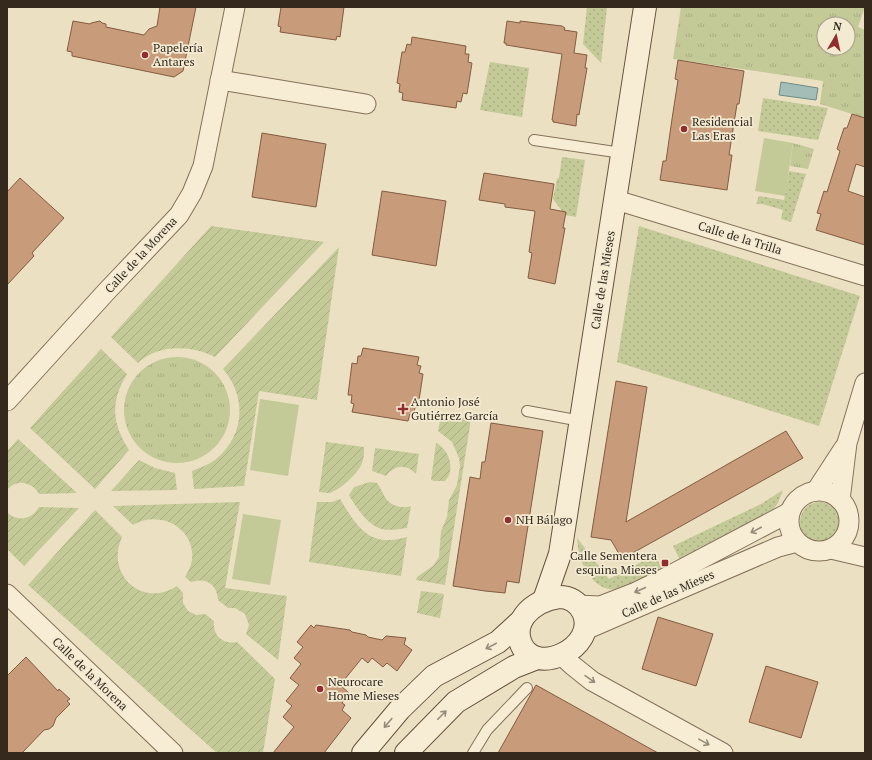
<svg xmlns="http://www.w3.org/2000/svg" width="872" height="760" font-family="'PT Serif',serif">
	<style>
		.grass { fill: url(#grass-dots) }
		.park { fill: url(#park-tufts); fill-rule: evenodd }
		.garden { fill: url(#garden-furrows) }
		.pitch { fill: #c3c997 }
		.water { fill: #a4beb7; stroke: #6c8c84 }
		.building { fill: #c89b7a; stroke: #835c41 }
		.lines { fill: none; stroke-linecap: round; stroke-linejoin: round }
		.service-casing { stroke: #85715a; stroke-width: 12 }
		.minor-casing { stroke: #85715a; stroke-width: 21 }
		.secondary-casing { stroke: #66523e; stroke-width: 24 }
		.service { stroke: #f7edd5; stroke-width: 10 }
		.minor { stroke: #f7edd5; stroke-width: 19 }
		.secondary { stroke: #f7edd5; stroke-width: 22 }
		.oneway { stroke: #968b7a }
		.poi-dot { fill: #912e2d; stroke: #f3ead2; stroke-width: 1.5 }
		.labels { text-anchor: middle; stroke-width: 3.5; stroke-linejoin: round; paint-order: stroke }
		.poi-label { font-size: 12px; fill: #35291e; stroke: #f3ead2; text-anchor: start }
		.street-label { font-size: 12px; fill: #35291e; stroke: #f3ead2 }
	</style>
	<defs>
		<pattern id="grass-dots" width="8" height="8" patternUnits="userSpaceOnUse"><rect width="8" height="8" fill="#c3c997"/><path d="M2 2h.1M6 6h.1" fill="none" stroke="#a8ad82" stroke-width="1.8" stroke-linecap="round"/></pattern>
		<pattern id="park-tufts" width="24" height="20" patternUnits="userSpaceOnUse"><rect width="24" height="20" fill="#c3c997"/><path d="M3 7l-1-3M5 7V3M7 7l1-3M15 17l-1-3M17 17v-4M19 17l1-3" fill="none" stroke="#a8ad82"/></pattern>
		<pattern id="garden-furrows" width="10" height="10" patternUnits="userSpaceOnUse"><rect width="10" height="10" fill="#c3c997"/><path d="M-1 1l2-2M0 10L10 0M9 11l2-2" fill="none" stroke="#a8ad82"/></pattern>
	</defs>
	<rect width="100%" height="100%" fill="#ece0c2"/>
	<g class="grass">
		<polygon points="587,7 607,7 601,63 583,44"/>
		<polygon points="490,62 529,68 522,117 480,110"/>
		<polygon points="763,98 828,108 818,140 758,131"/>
		<polygon points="562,157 585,160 576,217 565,215 553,199 557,179 559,178"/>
		<polygon points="789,171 806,174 791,222 781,219 783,210 762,204 756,204 759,196 784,200"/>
		<polygon points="639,226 860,296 819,426 617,362"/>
		<polygon points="783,490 778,503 772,511 680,560 673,546 761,504"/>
		<circle cx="820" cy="522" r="20"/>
		<path d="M 577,538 L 609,579 L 655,555 L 662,569 C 648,576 632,587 617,589 C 598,593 583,570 579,554 C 578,549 578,544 577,538 Z"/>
	</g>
	<g class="park">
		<path d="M 681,7 L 865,7 L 858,27 L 865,30 L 865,118 L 820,104 L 823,81 L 673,59 ZM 824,24 L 848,24 L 848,48 L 824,48 Z"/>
		<polygon points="793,143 814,149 808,169 790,166"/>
		<circle cx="177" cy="410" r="53"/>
	</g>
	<g class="garden">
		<path d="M 211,226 L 324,242 L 215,357 C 191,345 158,344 138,363 L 111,337 Z"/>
		<path d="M 339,247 L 317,400 L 259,391 L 244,486 L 194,489 L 192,471 C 199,468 208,465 215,460 C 244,437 248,398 223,369 Z"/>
		<path d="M 101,349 L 127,374 C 110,402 112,423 129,450 L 95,489 L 30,428 Z"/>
		<polygon points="441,416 471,419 445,585 416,580 417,577 433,566 439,557 441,531 447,517 449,500 457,485 460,466 459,458 452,442 438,431"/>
		<path d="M 18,439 L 77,493 L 39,494 C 32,482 17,478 7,490 L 7,451 Z"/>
		<path d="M 326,442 L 364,447 C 364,453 364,458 362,463 C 359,473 339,491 329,493 C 326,493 322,492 319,492 Z"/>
		<path d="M 436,443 C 449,449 456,470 445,481 L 435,481 L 431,480 Z"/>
		<path d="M 375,448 L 419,454 L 416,474 C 406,463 395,465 386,476 L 372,471 Z"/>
		<polygon points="139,460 155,468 175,473 177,490 111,491"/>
		<path d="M 370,482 L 377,483 C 381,488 383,495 387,500 C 392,506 403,509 411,506 L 407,528 C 399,529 390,531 382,529 C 367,525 356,507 349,495 L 354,487 Z"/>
		<path d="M 340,499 C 358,528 369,548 407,537 L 401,576 L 309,562 L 317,502 L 332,502 Z"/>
		<path d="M 240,502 L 225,588 L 287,596 L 278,660 L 246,634 L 249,625 L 245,614 L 235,608 L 228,608 L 218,600 C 217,584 206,577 191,582 L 185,577 C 209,542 169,505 133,525 L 113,506 Z"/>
		<path d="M 39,507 L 79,508 L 24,566 L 7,549 L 7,512 C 18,523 32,519 39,507 Z"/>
		<path d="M 95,510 L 122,537 C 105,574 142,609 177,586 L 183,593 L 183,603 L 188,611 L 196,615 L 205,614 L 214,621 C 212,635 223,645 237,642 L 275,679 L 263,753 L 217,753 L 28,585 Z"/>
		<polygon points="421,591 444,594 440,618 417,613"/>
	</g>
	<g class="pitch">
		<polygon points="764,138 793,143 785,196 755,191"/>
		<polygon points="260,399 299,405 288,476 250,470"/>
		<polygon points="243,514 281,520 270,585 232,579"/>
	</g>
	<polygon class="water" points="781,82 818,88 816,100 779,95"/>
	<g class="building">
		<polygon points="160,7 196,7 183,71 174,77 72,56 72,52 67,51 73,21 90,24 91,23 100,21 102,23 106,24 106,27 144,35 149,29 157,26"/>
		<polygon points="281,7 344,7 340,37 337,36 336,40 280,32 281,27 278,26"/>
		<polygon points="507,21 520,23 520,21 562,26 565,28 564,30 577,32 574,53 587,55 585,68 587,68 579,115 577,114 576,126 553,122 553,120 552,120 562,54 506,45 506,43 504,43"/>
		<polygon points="412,37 466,46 465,54 469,54 468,62 472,63 467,94 463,93 461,102 457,101 456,108 402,100 403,93 399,92 400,84 397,83 402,52 405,52 407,44 411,45"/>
		<polygon points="678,60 744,71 739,104 737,104 729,155 732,155 727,190 660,180 663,161 666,161 672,119 678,80 675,79"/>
		<polygon points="852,114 865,118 865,167 856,164 848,191 865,197 865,245 816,230 821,214 817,213 824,191 827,192 840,151 837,149 844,128 847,128"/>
		<polygon points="262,133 326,144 316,207 252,197"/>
		<polygon points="484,173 554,184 550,209 566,212 563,228 565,228 555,284 528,278 532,253 529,252 535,211 505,207 505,204 479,200"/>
		<polygon points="20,178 64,218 32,253 34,256 7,285 7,192"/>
		<polygon points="382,191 446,201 436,266 372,255"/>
		<polygon points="363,348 419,357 417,365 421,366 419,373 423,374 418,407 415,407 414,414 410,414 408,421 352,412 354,404 351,403 352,395 348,395 352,363 357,364 358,356 361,356"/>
		<polygon points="616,381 647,387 626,522 786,431 803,458 622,559 611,540 591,537"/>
		<polygon points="491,423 543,431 519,583 507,581 505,593 485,591 453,586 470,477 480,479 482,462 485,462"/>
		<polygon points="658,617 713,634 696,686 642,669"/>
		<polygon points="311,625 314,628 316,625 350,630 352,632 366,635 368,637 382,640 386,636 406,638 404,644 412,650 397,671 387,663 383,667 372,658 368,663 362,658 340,685 350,694 342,703 345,705 342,710 351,718 324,753 273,753 294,727 283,717 292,706 286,701 299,685 290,678 301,664 294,658 303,647 297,642"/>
		<polygon points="26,657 58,691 59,689 70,699 67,701 70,704 56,718 53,726 49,729 44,730 22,753 7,753 7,676"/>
		<polygon points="766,666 818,682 801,738 749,722"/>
		<polygon points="536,685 658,753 498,753"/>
	</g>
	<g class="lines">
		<defs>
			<g id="service">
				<polyline points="534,140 622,153"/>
				<polyline points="527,411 581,421"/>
				<polyline points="473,753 487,730 527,688"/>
			</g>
			<g id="minor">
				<polyline points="220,80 366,104"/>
				<polyline points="616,200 865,276"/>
				<polyline points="7,401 106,292 179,215 192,193 203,166 235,7"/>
				<polyline points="816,491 844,448"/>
				<circle cx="819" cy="521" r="30"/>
				<polyline points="840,500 847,443 865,383"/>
				<polyline points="831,549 865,557"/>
				<polyline points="7,594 173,753"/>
				<polyline points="578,605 600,606 636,592 665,578 790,512"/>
				<polyline points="585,630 778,547 797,542"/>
				<polyline points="560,654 572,665 592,681 723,753"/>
			</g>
			<g id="secondary">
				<path d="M 559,597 C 570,597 578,602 583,612 C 600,647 532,680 520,641 C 517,632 519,623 525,615 C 534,604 545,599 559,597 Z"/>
				<polyline points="544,600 560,554 645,7"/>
				<polyline points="363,753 400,709 434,676 498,642 521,621"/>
				<polyline points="406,753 456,702 514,667 537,658"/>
			</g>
		</defs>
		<use href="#service" class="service-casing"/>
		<use href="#minor" class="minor-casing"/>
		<use href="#secondary" class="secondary-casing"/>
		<use href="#service" class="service"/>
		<use href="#minor" class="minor"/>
		<use href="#secondary" class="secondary"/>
	</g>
	<defs><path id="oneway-shaft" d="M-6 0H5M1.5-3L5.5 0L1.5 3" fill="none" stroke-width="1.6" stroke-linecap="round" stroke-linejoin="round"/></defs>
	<g class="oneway">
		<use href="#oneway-shaft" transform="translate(756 530) rotate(152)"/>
		<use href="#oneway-shaft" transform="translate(640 590) rotate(156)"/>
		<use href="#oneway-shaft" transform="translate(491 646) rotate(152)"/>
		<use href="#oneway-shaft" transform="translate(590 679) rotate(35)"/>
		<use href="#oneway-shaft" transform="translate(442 715) rotate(-45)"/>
		<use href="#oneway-shaft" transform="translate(388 723) rotate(130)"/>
		<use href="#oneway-shaft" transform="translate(704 742) rotate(29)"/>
	</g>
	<g class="poi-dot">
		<circle cx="145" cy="55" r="4"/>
		<circle cx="684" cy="129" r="4"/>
		<path d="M401 403h4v4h4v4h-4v4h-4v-4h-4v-4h4z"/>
		<circle cx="508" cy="520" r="4"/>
		<rect x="661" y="559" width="8" height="8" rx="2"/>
		<circle cx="320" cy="689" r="4"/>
	</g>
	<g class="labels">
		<g class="poi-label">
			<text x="153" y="52">Papelería<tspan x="153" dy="14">Antares</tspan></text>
			<text x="692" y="126">Residencial<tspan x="692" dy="14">Las Eras</tspan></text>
			<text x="411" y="406">Antonio José<tspan x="411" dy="14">Gutiérrez García</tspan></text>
			<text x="516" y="524">NH Bálago</text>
			<text x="657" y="560" text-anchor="end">Calle Sementera<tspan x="657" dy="14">esquina Mieses</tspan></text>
			<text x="328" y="686">Neurocare<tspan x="328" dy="14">Home Mieses</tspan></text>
		</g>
		<g class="street-label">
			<text transform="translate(740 238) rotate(17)" y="4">Calle de la Trilla</text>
			<text transform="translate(141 255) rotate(-47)" y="4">Calle de la Morena</text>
			<text transform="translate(603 280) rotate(-81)" y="4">Calle de las Mieses</text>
			<text transform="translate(668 594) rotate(-24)" y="4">Calle de las Mieses</text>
			<text transform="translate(90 674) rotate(44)" y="4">Calle de la Morena</text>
		</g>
	</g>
	<rect width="872" height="760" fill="none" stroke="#35291e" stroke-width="16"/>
	<g transform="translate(836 36) rotate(9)"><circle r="19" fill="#f3ead2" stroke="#a79d8a"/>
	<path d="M0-3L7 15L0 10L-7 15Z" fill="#912e2d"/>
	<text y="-6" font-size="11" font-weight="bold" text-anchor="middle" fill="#35291e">N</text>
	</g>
</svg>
